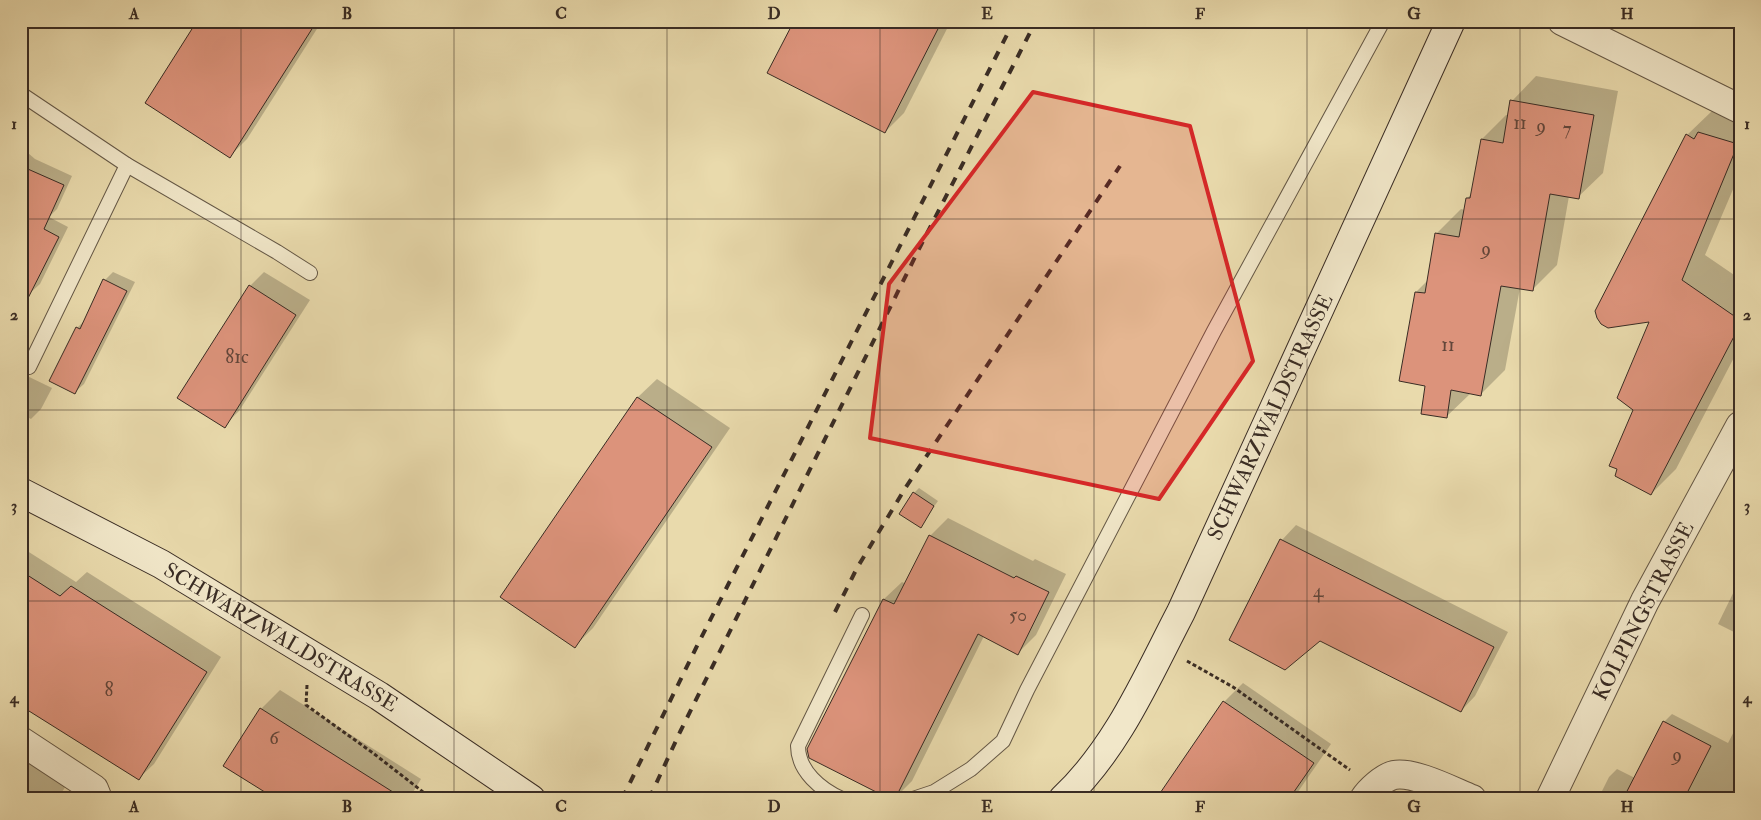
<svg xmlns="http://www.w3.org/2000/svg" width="1761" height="820" font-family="'IM FELL Double Pica',serif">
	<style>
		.shadow { fill: #0003 }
		.building { fill: #dc937b; stroke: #392c24 }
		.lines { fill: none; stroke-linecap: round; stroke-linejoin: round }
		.service-casing { stroke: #655846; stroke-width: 16 }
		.minor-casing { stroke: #655846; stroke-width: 30 }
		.secondary-casing { stroke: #392c24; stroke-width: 30 }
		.path { stroke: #392c24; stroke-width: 3; stroke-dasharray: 4 2.5; stroke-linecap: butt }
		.service { stroke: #f1e7c9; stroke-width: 14 }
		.minor { stroke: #f1e7c9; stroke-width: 28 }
		.secondary { stroke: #f1e7c9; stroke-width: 28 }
		.rail { stroke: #392c24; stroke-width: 4; stroke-dasharray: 9 9; stroke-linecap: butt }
		.marked { fill: #d62828; fill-opacity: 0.2; stroke: #d62828; stroke-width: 4; stroke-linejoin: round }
		.grid { fill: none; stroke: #392c24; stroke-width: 1; stroke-opacity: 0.55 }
		.labels { text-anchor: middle; stroke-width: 4; stroke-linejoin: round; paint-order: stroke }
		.number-label { font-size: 19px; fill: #62463a }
		.street-label { font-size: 21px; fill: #392c24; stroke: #f1e7c9 }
		.neatline { fill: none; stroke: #392c24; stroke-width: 2 }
		.grid-label { font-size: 16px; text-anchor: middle; font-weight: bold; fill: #392c24 }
	</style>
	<rect width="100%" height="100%" fill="#e9daac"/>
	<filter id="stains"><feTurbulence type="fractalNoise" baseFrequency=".004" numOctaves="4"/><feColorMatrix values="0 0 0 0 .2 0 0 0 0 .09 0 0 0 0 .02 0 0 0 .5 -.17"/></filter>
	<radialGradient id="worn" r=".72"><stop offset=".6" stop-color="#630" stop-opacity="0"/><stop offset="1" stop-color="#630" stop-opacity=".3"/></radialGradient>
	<g class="shadow">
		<polygon points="198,21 322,21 247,139 230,156"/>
		<polygon points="795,21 951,21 904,113 885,132"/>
		<polygon points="1536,76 1618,91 1603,173 1578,197 1569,196 1557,265 1532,290 1520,288 1505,370 1481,394 1471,393 1446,417 1426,385 1416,292 1429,279 1436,234 1461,209 1465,210 1467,198 1472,194 1482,139 1506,115 1509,115 1512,101"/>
		<polygon points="1723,108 1740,113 1740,173 1705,255 1740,279 1740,346 1676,469 1651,494 1651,321 1687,135 1712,111 1717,114"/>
		<polygon points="21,147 35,159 72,176 57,209 49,217 68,227 40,284 29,294 21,195"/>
		<polygon points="113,272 135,282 84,384 75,392 51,381 77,328 86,319 105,280"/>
		<polygon points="264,272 310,300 239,411 224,426 250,286"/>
		<polygon points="21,373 52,388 41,409 31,419 21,414"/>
		<polygon points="657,379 730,428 593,628 575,646 502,597 638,397"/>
		<polygon points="919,488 938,501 920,526 914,493"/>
		<polygon points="948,518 1033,561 1035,559 1066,574 1036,635 1018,653 984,636 912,781 894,799 809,750 884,599 902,582 906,584 930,536"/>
		<polygon points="1296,525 1508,632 1475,696 1461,711 1320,639 1231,640 1282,540"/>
		<polygon points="21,547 76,582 87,572 221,657 154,764 139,778 21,705"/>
		<polygon points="1740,579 1740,635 1718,624"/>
		<polygon points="1243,683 1331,744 1293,799 1157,799 1224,702"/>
		<polygon points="280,690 421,779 409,799 278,799 261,709"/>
		<polygon points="1672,714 1728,743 1740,720 1740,799 1598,799 1609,777 1617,769 1635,778 1664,722"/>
		<polygon points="21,747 71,777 58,799 21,799"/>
	</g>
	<g class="building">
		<polygon points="197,21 317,21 230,158 145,103"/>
		<polygon points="794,21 942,21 885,133 767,73"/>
		<polygon points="1510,100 1594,115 1579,199 1550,194 1533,291 1501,286 1481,396 1451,390 1447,418 1421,414 1425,386 1399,381 1415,292 1425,293 1435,233 1459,237 1466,198 1470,198 1481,139 1503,143"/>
		<polygon points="1698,132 1738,144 1682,280 1740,320 1740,325 1651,495 1615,476 1617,469 1609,466 1633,410 1617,398 1649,322 1608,328 1601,324 1597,318 1595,311 1686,134 1694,139"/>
		<polygon points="21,166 64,185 44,229 59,237 21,312"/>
		<polygon points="103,279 127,291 75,394 49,381 76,327 80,329"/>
		<polygon points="249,285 296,315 225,428 177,398"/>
		<polygon points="637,397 712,447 575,648 500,597"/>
		<polygon points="913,492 934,506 921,528 899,514"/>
		<polygon points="929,535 1014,578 1016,576 1049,592 1018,655 978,634 895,799 890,799 809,758 807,749 883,599 894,604"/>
		<polygon points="1280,539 1494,647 1461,712 1320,641 1285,670 1229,640"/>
		<polygon points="21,571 60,596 71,586 207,672 139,780 21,706"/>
		<polygon points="1223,701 1314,763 1289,799 1156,799"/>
		<polygon points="260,708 404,799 276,799 223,766"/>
		<polygon points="1663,721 1711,746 1684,799 1623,799"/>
	</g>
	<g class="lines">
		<defs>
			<g id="service">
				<polyline points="21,94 127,165 277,252 310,273"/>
				<polyline points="21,363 29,367 127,165"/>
				<path d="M 842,799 C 821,790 798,771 798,746 L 862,615"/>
				<polyline points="913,799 934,792 971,769 1003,741 1027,690 1214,331 1383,21"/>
			</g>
			<g id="minor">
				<polyline points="1562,21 1740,109"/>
				<polyline points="21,741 94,789 98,799"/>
				<path d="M 1364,799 C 1369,791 1384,777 1394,775 C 1414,771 1452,791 1472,799"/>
				<polyline points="1550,799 1645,601 1740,426"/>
			</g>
			<g id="secondary">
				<polyline points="21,492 161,564 379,696 531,799"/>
				<path d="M 1063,799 C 1118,747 1147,677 1181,612 L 1451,21"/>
			</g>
		</defs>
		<use href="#service" class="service-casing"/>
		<use href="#minor" class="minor-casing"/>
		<use href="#secondary" class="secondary-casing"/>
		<g class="path">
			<polyline points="1187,661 1233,687 1350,770"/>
			<polyline points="307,685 306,705 373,753 432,799"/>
		</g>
		<use href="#service" class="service"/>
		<use href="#minor" class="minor"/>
		<use href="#secondary" class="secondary"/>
		<g class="rail">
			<polyline points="835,612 857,568 906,487 1120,166"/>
			<polyline points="622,799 696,648 1014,21"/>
			<polyline points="649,799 680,732 921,245 1036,21"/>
		</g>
	</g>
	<path class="marked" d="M 1033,92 L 1190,126 L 1253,361 L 1159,499 L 870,438 L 889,284 Z"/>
	<path class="grid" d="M 241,21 L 241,799M 454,21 L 454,799M 667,21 L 667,799M 880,21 L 880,799M 1094,21 L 1094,799M 1307,21 L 1307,799M 1520,21 L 1520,799M 21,219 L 1740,219M 21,410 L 1740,410M 21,601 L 1740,601"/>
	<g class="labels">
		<g class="number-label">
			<text x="1520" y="129">11</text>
			<text x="1541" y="132">9</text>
			<text x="1567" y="135">7</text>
			<text x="1486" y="255">9</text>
			<text x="1448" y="351">11</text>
			<text x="237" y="363">81c</text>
			<text x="1318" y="597">4</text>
			<text x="1018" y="621">50</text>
			<text x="109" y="696">8</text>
			<text x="274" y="744">6</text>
			<text x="1677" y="761">9</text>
		</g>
		<g class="street-label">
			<text transform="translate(1270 417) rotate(-65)" y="7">SCHWARZWALDSTRASSE</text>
			<text transform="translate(1643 611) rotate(-63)" y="7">KOLPINGSTRASSE</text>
			<text transform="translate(281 637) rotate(31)" y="7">SCHWARZWALDSTRASSE</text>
		</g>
	</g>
	<rect width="1761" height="820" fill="none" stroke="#e9daac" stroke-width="55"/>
	<rect x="28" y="28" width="1706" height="764" class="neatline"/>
	<g class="grid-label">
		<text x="134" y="19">A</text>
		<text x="347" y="19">B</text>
		<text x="561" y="19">C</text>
		<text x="774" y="19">D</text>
		<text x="987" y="19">E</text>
		<text x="1200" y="19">F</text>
		<text x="1414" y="19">G</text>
		<text x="1627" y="19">H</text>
		<text x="14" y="129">1</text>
		<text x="1747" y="129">1</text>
		<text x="14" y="320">2</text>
		<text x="1747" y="320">2</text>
		<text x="14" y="511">3</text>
		<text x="1747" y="511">3</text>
		<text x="14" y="703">4</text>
		<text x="1747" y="703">4</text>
		<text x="134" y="812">A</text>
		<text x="347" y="812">B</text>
		<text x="561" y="812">C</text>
		<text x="774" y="812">D</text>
		<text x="987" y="812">E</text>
		<text x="1200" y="812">F</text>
		<text x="1414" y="812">G</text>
		<text x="1627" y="812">H</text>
	</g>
	<rect width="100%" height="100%" filter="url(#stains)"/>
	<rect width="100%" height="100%" fill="url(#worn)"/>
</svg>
